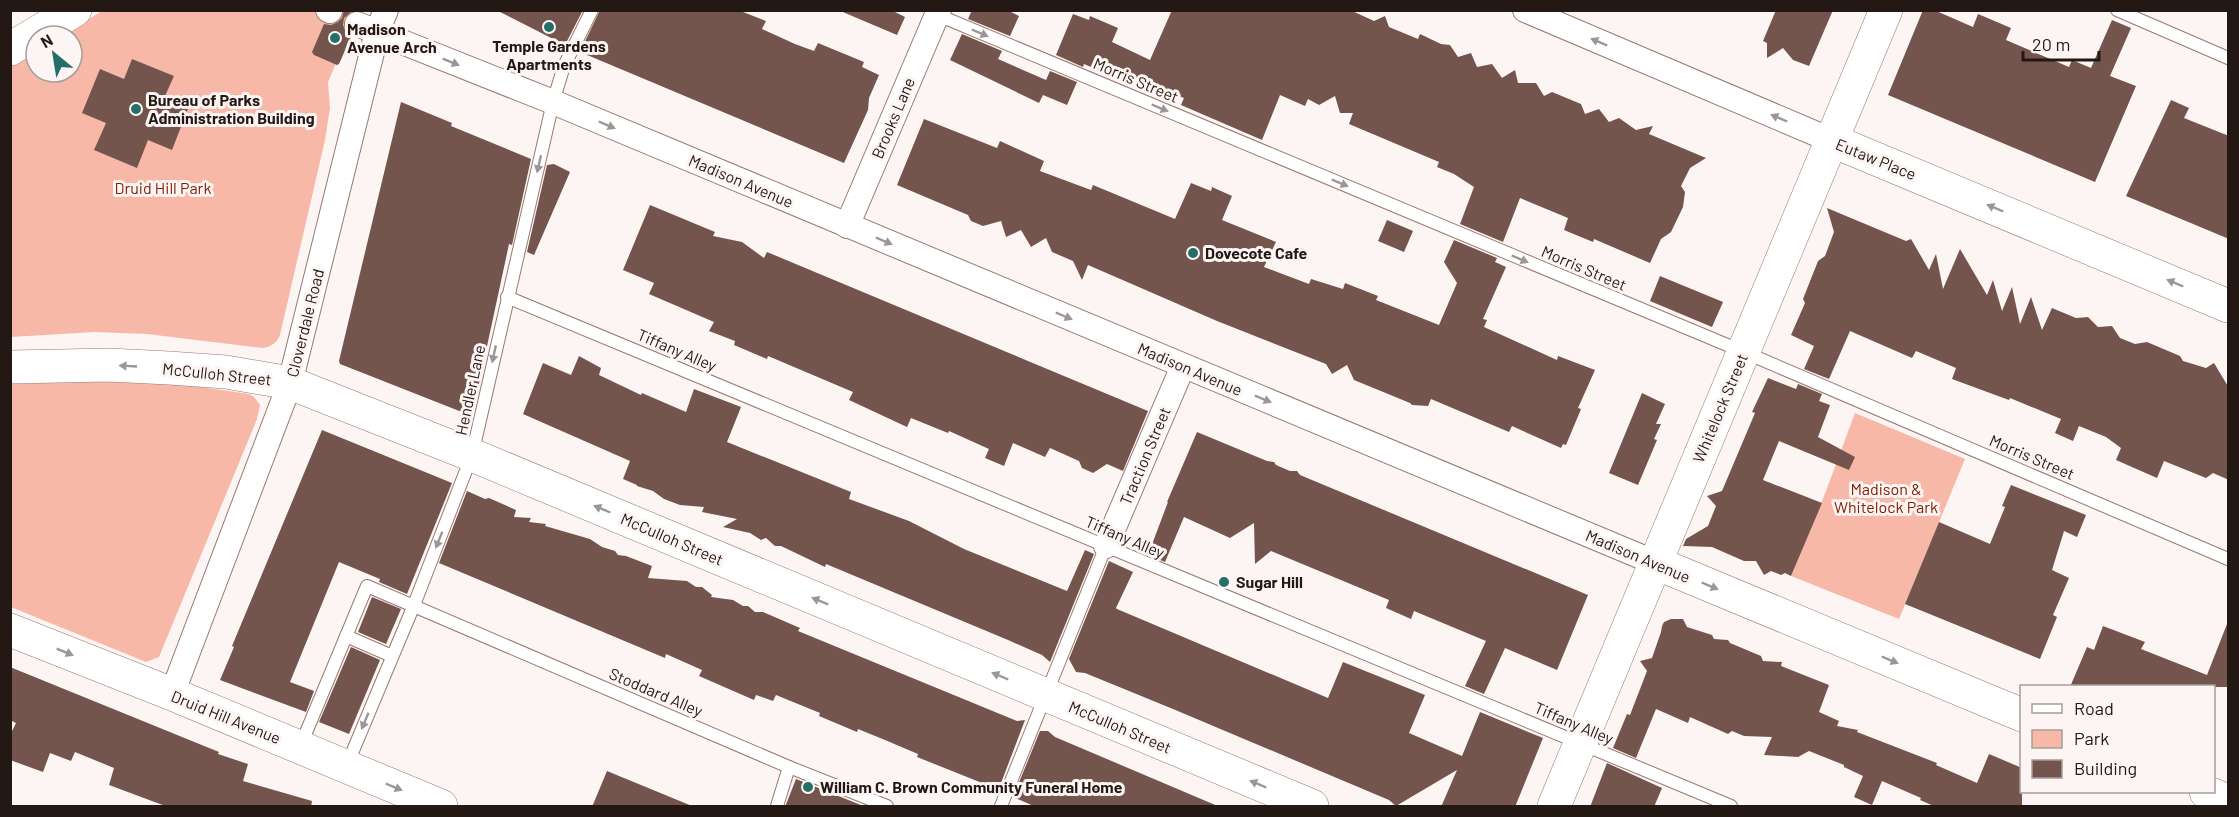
<svg xmlns="http://www.w3.org/2000/svg" width="2239" height="817" font-family="Barlow,sans-serif">
	<style>
		.green { fill: #f7b8a8 }
		.building { fill: #73554e }
		.lines { fill: none; stroke-linecap: round; stroke-linejoin: round }
		.lane-casing { stroke: #987870; stroke-width: 14 }
		.street-casing { stroke: #987870; stroke-width: 26 }
		.secondary-casing { stroke: #987870; stroke-width: 34 }
		.lane { stroke: #fff; stroke-width: 12 }
		.street { stroke: #fff; stroke-width: 24 }
		.secondary { stroke: #fff; stroke-width: 33 }
		.oneway { fill: #9c9796 }
		.poi-dot { fill: #256f6b; stroke: #fdf5f3; stroke-width: 2 }
		.labels { text-anchor: middle; stroke-width: 6; stroke-linejoin: round; paint-order: stroke }
		.poi-label { font-size: 16px; font-weight: bold; fill: #241815; stroke: #fdf5f3; text-anchor: start }
		.street-label { font-size: 16px; fill: #241815; stroke: #fdf5f3 }
		.park-label { font-size: 16px; fill: #822006; stroke: #fdf5f3 }
	</style>
	<rect width="100%" height="100%" fill="#fdf5f3"/>
	<g class="green">
		<path d="M 102,11 L 358,11 L 328,82 L 330,108 L 325,140 L 280,335 C 277,343 272,346 263,348 L 147,334 L 94,332 L 11,337 L 10,66 L 36,51 L 36,72 L 72,72 L 72,36 L 61,36 Z"/>
		<polygon points="113,380 174,383 249,394 254,397 260,405 257,419 159,657 146,662 11,607 11,384"/>
		<polygon points="1855,413 1965,459 1899,619 1791,576 1826,491"/>
	</g>
	<g class="building">
		<polygon points="344,10 353,10 344,18 343,25 346,32 351,37 339,64 337,65 314,55 312,52 324,24 331,25 338,22 342,18"/>
		<polygon points="496,10 583,10 565,45"/>
		<polygon points="600,10 738,10 766,21 762,29 795,44 814,51 818,43 864,62 862,67 879,75 869,98 868,110 844,163 580,52"/>
		<polygon points="838,10 891,10 905,17 897,35"/>
		<polygon points="972,10 1007,10 1019,16 1010,36 968,19"/>
		<polygon points="1172,10 1350,10 1374,21 1385,16 1389,27 1418,39 1420,34 1441,44 1450,45 1458,57 1471,53 1477,67 1492,64 1502,78 1515,70 1518,83 1536,83 1544,96 1552,92 1581,104 1585,114 1599,109 1609,122 1619,118 1636,130 1653,126 1649,134 1706,158 1690,168 1681,186 1685,192 1683,207 1671,232 1661,239 1650,263 1594,239 1593,242 1564,230 1568,218 1520,198 1503,242 1460,224 1474,187 1454,174 1437,167 1439,162 1349,124 1353,113 1340,113 1335,96 1319,105 1308,99 1305,106 1280,95 1262,140 1181,105 1184,98 1136,79 1135,82 1102,66 1100,71 1084,64 1083,67 1056,55 1073,14 1089,20 1090,16 1118,28 1112,42 1150,60"/>
		<polygon points="1776,10 1833,10 1809,66 1793,60 1783,48 1767,58 1767,43 1763,41"/>
		<polygon points="1923,10 1934,10 1973,27 1978,14 2011,28 2006,40 2069,67 2072,60 2091,68 2112,20 2131,28 2110,76 2136,86 2095,182 1888,95"/>
		<polygon points="962,34 1002,51 998,59 1046,80 1050,71 1077,82 1067,105 1043,95 1039,103 950,60"/>
		<polygon points="132,59 174,76 165,96 189,106 172,150 148,140 137,168 94,150 106,123 82,113 100,69 124,79"/>
		<polygon points="2171,100 2189,108 2184,118 2229,136 2229,239 2126,196"/>
		<polygon points="401,102 452,123 451,126 531,159 512,245 509,244 472,416 340,364 339,361"/>
		<polygon points="924,119 997,148 1000,141 1044,161 1040,171 1091,190 1093,185 1175,219 1191,183 1211,191 1212,187 1232,196 1222,220 1276,242 1264,267 1309,284 1311,279 1343,289 1345,283 1378,296 1376,300 1439,325 1457,283 1444,262 1454,240 1497,258 1495,262 1506,267 1483,319 1487,320 1484,327 1557,360 1558,356 1595,370 1578,408 1581,409 1566,445 1563,444 1561,448 1512,426 1509,432 1431,399 1428,406 1412,405 1410,403 1354,380 1347,365 1332,374 1326,364 1217,321 1088,265 1082,280 1073,261 1052,252 1046,238 1031,247 1021,230 1006,237 1001,221 983,226 971,221 968,215 897,185"/>
		<polygon points="554,164 570,172 534,255 527,252 547,165"/>
		<polygon points="650,205 715,232 713,236 742,242 764,258 767,252 1148,411 1123,471 1107,464 1093,473 1082,468 1079,461 1050,448 1045,457 1013,443 1004,466 985,458 989,449 949,431 948,433 911,418 907,427 849,400 853,392 768,356 767,359 734,345 735,341 709,331 714,322 649,294 654,283 623,270"/>
		<polygon points="1827,208 1906,241 1911,239 1929,270 1936,254 1943,289 1960,249 1987,295 1993,280 2002,311 2012,287 2020,324 2031,297 2042,330 2052,308 2076,318 2088,317 2098,327 2112,326 2120,338 2135,344 2147,342 2180,356 2183,361 2206,368 2214,363 2229,388 2229,480 2213,473 2206,478 2164,461 2157,478 2116,460 2121,448 2106,437 2079,426 2073,441 2055,433 2061,419 2010,398 2009,400 1952,379 1956,368 1916,351 1912,358 1850,331 1829,379 1804,369 1814,346 1791,335 1805,303 1803,299 1818,261 1825,256 1834,232"/>
		<polygon points="1387,220 1413,231 1404,252 1378,241"/>
		<polygon points="1660,276 1723,302 1712,327 1650,301"/>
		<polygon points="579,356 601,368 599,375 641,395 642,393 686,412 694,389 741,407 727,442 851,492 849,499 909,521 964,549 1067,591 1085,550 1094,554 1050,662 1042,655 1008,640 826,564 825,567 781,546 775,546 766,538 761,540 750,533 723,527 737,519 702,512 704,507 680,505 664,499 653,491 637,486 637,485 623,479 630,461 523,414 543,363 571,375"/>
		<polygon points="1768,378 1796,389 1798,384 1822,394 1819,401 1830,405 1818,437 1855,457 1849,470 1779,441 1763,480 1822,503 1791,576 1785,573 1781,575 1771,571 1764,575 1756,561 1744,561 1712,547 1683,546 1686,539 1708,526 1716,506 1707,496 1722,491 1755,413 1752,412"/>
		<polygon points="1642,393 1665,404 1656,424 1661,424 1654,439 1657,440 1638,485 1609,473"/>
		<polygon points="322,430 452,483 407,594 379,582 380,579 339,562 290,682 314,691 306,712 220,680 234,647 232,646"/>
		<polygon points="1197,432 1267,461 1274,462 1276,465 1290,471 1297,471 1300,475 1588,595 1557,670 1505,648 1484,694 1465,686 1486,641 1414,611 1411,619 1386,608 1389,600 1271,551 1255,564 1254,523 1230,538 1184,517 1165,562 1148,555 1168,502 1167,502"/>
		<polygon points="2011,485 2086,515 2077,537 2064,531 2052,570 2069,578 2053,615 2057,617 2040,659 1905,604 1939,522 1990,544 2005,507 2002,506"/>
		<polygon points="467,491 485,499 489,498 516,510 514,517 531,518 529,522 546,524 545,526 590,539 602,547 615,551 618,555 626,556 652,566 648,578 687,581 696,587 702,587 712,595 711,597 733,600 743,606 748,606 755,612 763,612 800,628 798,631 1017,721 1025,720 998,791 986,786 987,785 917,757 918,754 885,740 858,729 857,732 819,716 820,713 776,695 773,701 756,695 754,700 699,676 702,670 666,654 665,658 439,563"/>
		<polygon points="1109,561 1133,572 1116,608 1117,609 1328,698 1343,662 1425,695 1409,733 1462,756 1480,712 1543,738 1515,807 1441,807 1457,770 1396,806 1389,800 1173,709 1085,673 1076,672 1069,659"/>
		<polygon points="372,597 401,609 386,644 358,632"/>
		<polygon points="1671,619 1683,619 1687,627 1712,635 1714,639 1728,640 1730,643 1761,656 1763,661 1782,662 1781,666 1829,685 1819,712 1839,721 1837,726 1858,730 1857,732 1937,763 1936,765 1977,783 1989,754 2022,768 2022,807 1936,807 1920,800 1921,798 1882,781 1872,805 1854,797 1863,776 1844,767 1844,765 1809,751 1798,757 1764,755 1772,737 1744,736 1732,731 1728,734 1690,717 1688,723 1656,709 1636,758 1613,748 1627,714 1630,715 1647,671 1640,661 1652,658 1661,632 1662,626 1664,622"/>
		<polygon points="2227,624 2229,624 2229,687 2070,687 2087,647 2094,650 2103,626 2145,642 2141,649 2207,675"/>
		<polygon points="351,647 380,660 349,734 319,722"/>
		<polygon points="10,667 219,752 218,754 248,764 243,781 312,801 311,807 168,807 109,785 114,768 75,752 71,761 50,753 43,772 10,760 10,735 16,723 10,720"/>
		<polygon points="1040,731 1048,731 1055,737 1220,807 1036,807 1013,797"/>
		<polygon points="1607,763 1662,788 1654,807 1590,807"/>
		<polygon points="607,771 692,806 692,807 592,807"/>
		<polygon points="796,779 866,807 785,807"/>
	</g>
	<g class="lines">
		<defs>
			<g id="lane">
				<polyline points="2117,10 2228,58"/>
				<polyline points="933,13 1744,352 2228,559"/>
				<polyline points="507,297 1731,806"/>
				<polyline points="346,636 392,656"/>
				<polyline points="300,747 367,586 789,767 887,806"/>
				<polyline points="347,765 414,605 472,455 553,102 564,66 592,10"/>
				<polyline points="777,806 789,767"/>
				<polyline points="1001,806 1106,546"/>
			</g>
			<g id="street">
				<polyline points="328,10 330,11"/>
				<polyline points="1525,10 1833,141"/>
				<polyline points="357,24 553,102 1656,563"/>
				<polyline points="847,226 939,10"/>
				<polyline points="1106,546 1183,366"/>
				<polyline points="172,694 290,383 377,32 386,10"/>
			</g>
			<g id="secondary">
				<polyline points="10,49 75,10"/>
				<polyline points="1833,141 2228,306"/>
				<polyline points="10,367 109,365 169,368 226,372 290,383 472,455 1312,806"/>
				<polyline points="1656,563 2022,715"/>
				<polyline points="10,630 172,694 441,806"/>
				<polyline points="2206,792 2228,801"/>
				<polyline points="1554,806 1886,10"/>
			</g>
		</defs>
		<use href="#lane" class="lane-casing"/>
		<use href="#street" class="street-casing"/>
		<use href="#secondary" class="secondary-casing"/>
		<use href="#lane" class="lane"/>
		<use href="#street" class="street"/>
		<use href="#secondary" class="secondary"/>
	</g>
	<defs><path id="oneway-solid" d="M-6-.8H1V-3.2L6.5 0L1 3.2V.8H-6Z" transform="scale(1.5)"/></defs>
	<g class="oneway">
		<use href="#oneway-solid" transform="translate(980 33) rotate(23)"/>
		<use href="#oneway-solid" transform="translate(1599 42) rotate(-157)"/>
		<use href="#oneway-solid" transform="translate(451 62) rotate(22)"/>
		<use href="#oneway-solid" transform="translate(1160 108) rotate(23)"/>
		<use href="#oneway-solid" transform="translate(1779 118) rotate(-157)"/>
		<use href="#oneway-solid" transform="translate(607 125) rotate(23)"/>
		<use href="#oneway-solid" transform="translate(539 164) rotate(103)"/>
		<use href="#oneway-solid" transform="translate(1340 183) rotate(23)"/>
		<use href="#oneway-solid" transform="translate(1995 208) rotate(-157)"/>
		<use href="#oneway-solid" transform="translate(884 241) rotate(23)"/>
		<use href="#oneway-solid" transform="translate(1520 259) rotate(23)"/>
		<use href="#oneway-solid" transform="translate(2175 283) rotate(-157)"/>
		<use href="#oneway-solid" transform="translate(1064 316) rotate(23)"/>
		<use href="#oneway-solid" transform="translate(494 354) rotate(102)"/>
		<use href="#oneway-solid" transform="translate(128 366) rotate(-177)"/>
		<use href="#oneway-solid" transform="translate(1263 399) rotate(23)"/>
		<use href="#oneway-solid" transform="translate(602 509) rotate(-157)"/>
		<use href="#oneway-solid" transform="translate(439 540) rotate(112)"/>
		<use href="#oneway-solid" transform="translate(1710 586) rotate(23)"/>
		<use href="#oneway-solid" transform="translate(820 601) rotate(-157)"/>
		<use href="#oneway-solid" transform="translate(65 652) rotate(22)"/>
		<use href="#oneway-solid" transform="translate(1890 660) rotate(23)"/>
		<use href="#oneway-solid" transform="translate(1000 676) rotate(-157)"/>
		<use href="#oneway-solid" transform="translate(365 721) rotate(113)"/>
		<use href="#oneway-solid" transform="translate(1258 784) rotate(-157)"/>
		<use href="#oneway-solid" transform="translate(394 787) rotate(23)"/>
	</g>
	<g class="poi-dot">
		<circle cx="549" cy="27" r="6"/>
		<circle cx="335" cy="38" r="6"/>
		<circle cx="136" cy="109" r="6"/>
		<circle cx="1193" cy="253" r="6"/>
		<circle cx="1224" cy="582" r="6"/>
		<circle cx="808" cy="787" r="6"/>
	</g>
	<g class="labels">
		<g class="poi-label">
			<text x="347" y="35">Madison<tspan x="347" dy="18">Avenue Arch</tspan></text>
			<text x="549" y="52" text-anchor="middle">Temple Gardens<tspan x="549" dy="18">Apartments</tspan></text>
			<text x="148" y="106">Bureau of Parks<tspan x="148" dy="18">Administration Building</tspan></text>
			<text x="1205" y="259">Dovecote Cafe</text>
			<text x="1236" y="588">Sugar Hill</text>
			<text x="820" y="793">William C. Brown Community Funeral Home</text>
		</g>
		<g class="street-label">
			<text transform="translate(1136 80) rotate(23)" y="6">Morris Street</text>
			<text transform="translate(893 118) rotate(-67)" y="6">Brooks Lane</text>
			<text transform="translate(1876 159) rotate(22)" y="6">Eutaw Place</text>
			<text transform="translate(741 181) rotate(23)" y="6">Madison Avenue</text>
			<text transform="translate(1584 268) rotate(23)" y="6">Morris Street</text>
			<text transform="translate(305 323) rotate(-76)" y="6">Cloverdale Road</text>
			<text transform="translate(677 350) rotate(23)" y="6">Tiffany Alley</text>
			<text transform="translate(1190 369) rotate(23)" y="6">Madison Avenue</text>
			<text transform="translate(217 374) rotate(6)" y="6">McCulloh Street</text>
			<text transform="translate(470 390) rotate(-78)" y="6">Hendler Lane</text>
			<text transform="translate(1720 408) rotate(-67)" y="6">Whitelock Street</text>
			<text transform="translate(1145 456) rotate(-67)" y="6">Traction Street</text>
			<text transform="translate(2032 457) rotate(23)" y="6">Morris Street</text>
			<text transform="translate(1125 537) rotate(23)" y="6">Tiffany Alley</text>
			<text transform="translate(672 539) rotate(23)" y="6">McCulloh Street</text>
			<text transform="translate(1638 556) rotate(23)" y="6">Madison Avenue</text>
			<text transform="translate(656 692) rotate(23)" y="6">Stoddard Alley</text>
			<text transform="translate(226 717) rotate(22)" y="6">Druid Hill Avenue</text>
			<text transform="translate(1574 723) rotate(23)" y="6">Tiffany Alley</text>
			<text transform="translate(1120 727) rotate(23)" y="6">McCulloh Street</text>
		</g>
		<g class="park-label">
			<text x="163" y="194">Druid Hill Park</text>
			<text x="1886" y="495">Madison &amp;<tspan x="1886" dy="18">Whitelock Park</tspan></text>
		</g>
	</g>
	<rect width="2239" height="817" fill="none" stroke="#241815" stroke-width="24"/>
	<rect x="2020" y="685" width="195" height="108" fill="#fdf5f3" stroke="#a69d9a" stroke-width="1.5"/>
	<rect x="2032" y="704" width="30" height="9" fill="#ffffff" stroke="#a69d9a" stroke-width="1.5"/>
	<text x="2074" y="715" font-size="18" fill="#241815">Road</text>
	<rect x="2032" y="730" width="30" height="18" fill="#f7b8a8" stroke="#a69d9a" stroke-width="1.5"/>
	<text x="2074" y="745" font-size="18" fill="#241815">Park</text>
	<rect x="2032" y="760" width="30" height="18" fill="#73554e" stroke="#a69d9a" stroke-width="1.5"/>
	<text x="2074" y="775" font-size="18" fill="#241815">Building</text>
	<g transform="translate(54 54) rotate(330)"><circle r="28" fill="#fdf5f3" stroke="#a69d9a" stroke-width="1.5"/>
	<path d="M0-4.5L10 22L0 15L-10 22Z" fill="#256f6b"/>
	<text y="-9" font-size="16" font-weight="bold" text-anchor="middle" fill="#241815">N</text>
	</g>
	<path d="M2023 51v9h76v-9" fill="none" stroke="#241815" stroke-width="3"/>
	<text x="2032" y="51" font-size="18" fill="#241815" stroke="#fdf5f3" stroke-width="4.5" paint-order="stroke">20 m</text>
</svg>
